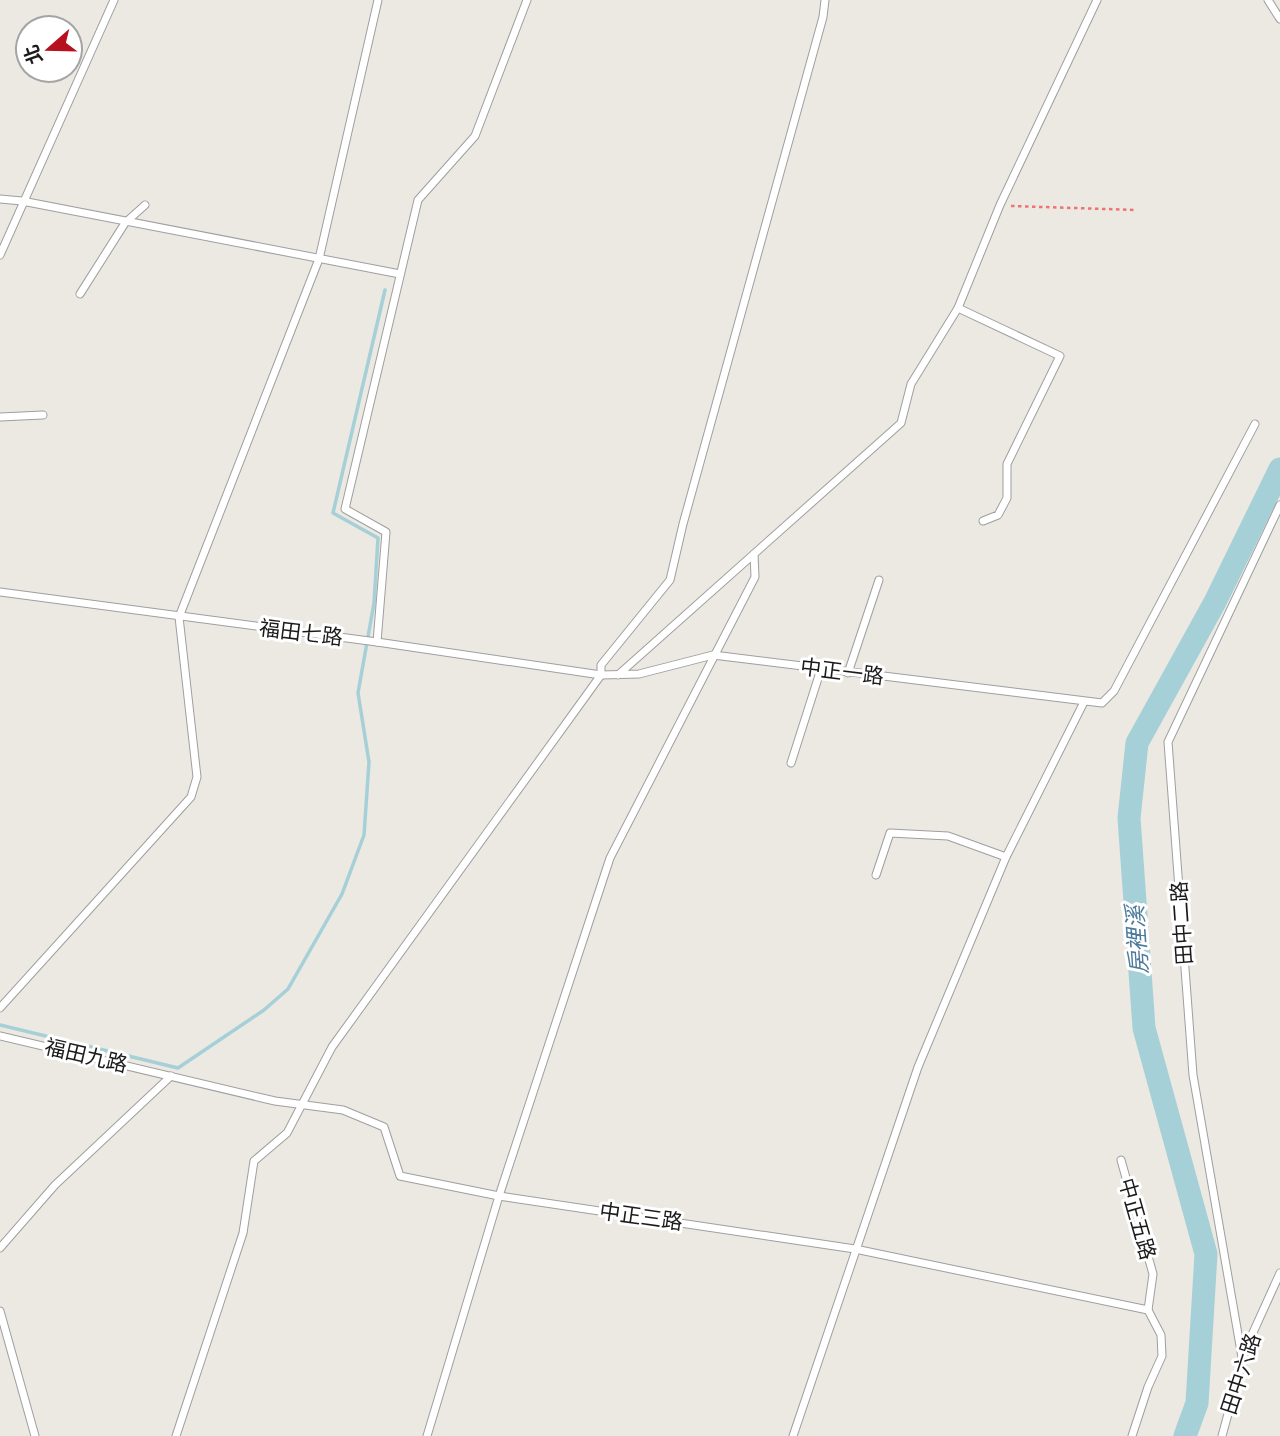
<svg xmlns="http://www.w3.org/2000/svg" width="1280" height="1436" font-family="Karla,'Noto Sans TC',sans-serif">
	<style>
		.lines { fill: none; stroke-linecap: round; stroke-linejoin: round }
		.stream { stroke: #a5d0d7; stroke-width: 3.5 }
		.river { stroke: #a5d0d7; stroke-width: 23 }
		.lane-casing { stroke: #9f9f9f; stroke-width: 9 }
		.path { stroke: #ee7371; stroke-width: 2.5; stroke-dasharray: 3.5 3.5; stroke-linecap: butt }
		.lane { stroke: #fff; stroke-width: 7 }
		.labels { text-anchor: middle; stroke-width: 6; stroke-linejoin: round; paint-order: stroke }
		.street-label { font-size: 21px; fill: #1b1b1b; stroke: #fff }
		.water-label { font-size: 23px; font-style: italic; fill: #4d7b9b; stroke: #fff }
	</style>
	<rect width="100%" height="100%" fill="#ece8e2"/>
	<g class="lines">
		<polyline class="stream" points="0,1025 178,1068 264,1010 288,989 342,894 364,835 369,762 358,693 374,603 378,538 333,513 385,290"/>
		<polyline class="river" points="1185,1436 1197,1403 1206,1254 1144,1028 1129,818 1137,743 1215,602 1280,469"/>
		<defs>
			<g id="lane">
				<polyline points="1268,0 1280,19"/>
				<polyline points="0,199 22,201 400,274"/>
				<polyline points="0,255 114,0"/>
				<polyline points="80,294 125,223 145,205"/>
				<polyline points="958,308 1060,356 1007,464 1007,498 998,515 983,521"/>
				<polyline points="0,417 43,415"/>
				<polyline points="0,592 377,642 601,675 639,674 713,655 1102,703 1114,691 1255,424"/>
				<polyline points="377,642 386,532 345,509 418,200 475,136 527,0"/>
				<polyline points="848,673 879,580"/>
				<polyline points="618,675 901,423 911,384 958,308 1000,205 1097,0"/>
				<polyline points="791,763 821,669"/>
				<polyline points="876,875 890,833 948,836 1006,857"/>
				<polyline points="0,1008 191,797 197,777 179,617 319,259 378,0"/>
				<polyline points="0,1036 275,1101 343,1110 384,1127 400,1176 499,1196 855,1249 1148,1310"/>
				<polyline points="1121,1160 1153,1274 1148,1310 1161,1335 1162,1356 1148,1387 1132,1436"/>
				<polyline points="0,1248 55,1185 171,1076"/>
				<polyline points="0,1311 35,1436"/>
				<polyline points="1243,1363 1193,1075 1168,742 1280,505"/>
				<polyline points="176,1436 243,1233 254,1161 287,1133 332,1047 601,675 601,665 670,580 683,524 823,17 825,0"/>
				<polyline points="427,1436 499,1196 610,858 755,577 754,554"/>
				<polyline points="793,1436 918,1067 1006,857 1084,702"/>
				<polyline points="1222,1436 1246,1348 1280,1273"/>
			</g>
		</defs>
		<use href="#lane" class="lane-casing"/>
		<polyline class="path" points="1011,206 1137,210"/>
		<use href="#lane" class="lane"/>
	</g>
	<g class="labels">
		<g class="street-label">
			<text transform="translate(301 633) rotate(7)" y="7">福田七路</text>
			<text transform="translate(842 672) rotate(7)" y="7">中正一路</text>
			<text transform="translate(1182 923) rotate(-94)" y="7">田中二路</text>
			<text transform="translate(86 1056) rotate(13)" y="7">福田九路</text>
			<text transform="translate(641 1217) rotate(8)" y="7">中正三路</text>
			<text transform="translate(1137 1219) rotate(74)" y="7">中正五路</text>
			<text transform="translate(1241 1374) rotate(-72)" y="7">田中六路</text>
		</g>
		<g class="water-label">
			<text transform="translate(1137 940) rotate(-94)" y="8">房裡溪</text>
		</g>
	</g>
	<g transform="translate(49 49) rotate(250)"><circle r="33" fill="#ffffff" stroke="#a4a4a4" stroke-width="2"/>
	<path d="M0-5L12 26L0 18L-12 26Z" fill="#b7101f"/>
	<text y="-10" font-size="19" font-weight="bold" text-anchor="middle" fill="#1b1b1b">北</text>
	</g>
</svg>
